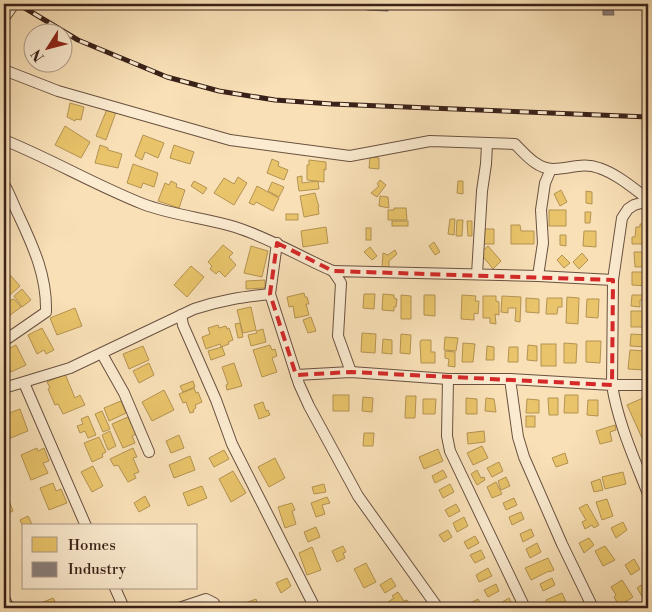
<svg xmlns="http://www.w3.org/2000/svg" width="652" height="612" font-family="'Libre Bodoni',serif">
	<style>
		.homes { fill: #e9c46a; stroke: #b49352 }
		.industry { fill: #8a817c; stroke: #72645e }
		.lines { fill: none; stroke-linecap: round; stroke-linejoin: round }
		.minor-casing { stroke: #695140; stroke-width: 12 }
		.minor { stroke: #fbebd0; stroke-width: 10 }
		.rail-casing { stroke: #392119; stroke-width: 5 }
		.rail { stroke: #fbebd0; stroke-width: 3; stroke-dasharray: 9; stroke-linecap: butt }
		.marked { fill: none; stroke: #d62828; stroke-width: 4; stroke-dasharray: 10 6; stroke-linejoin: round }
	</style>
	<rect width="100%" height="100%" fill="#f9e0b7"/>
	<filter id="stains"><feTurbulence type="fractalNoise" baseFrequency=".004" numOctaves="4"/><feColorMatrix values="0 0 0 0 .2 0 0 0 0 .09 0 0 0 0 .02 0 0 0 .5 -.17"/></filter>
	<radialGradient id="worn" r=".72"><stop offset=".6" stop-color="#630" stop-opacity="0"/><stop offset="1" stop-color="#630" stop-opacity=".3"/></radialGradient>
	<g class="homes">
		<polygon points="70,103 84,107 81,120 76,119 75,121 67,117"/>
		<polygon points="107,109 116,112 106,140 96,136"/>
		<polygon points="65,126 90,142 81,158 55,145"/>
		<polygon points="143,135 164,143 158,158 145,152 142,160 135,156"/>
		<polygon points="100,145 108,148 108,150 122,154 118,168 95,163"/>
		<polygon points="174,145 194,152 190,164 170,158"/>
		<polygon points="370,157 379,158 379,169 369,168"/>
		<polygon points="272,159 279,162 278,166 288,170 284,180 267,173"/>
		<polygon points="309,160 326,162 326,170 324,169 324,182 307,180 307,165 309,165"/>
		<polygon points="133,164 158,173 154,187 143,183 141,188 127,183"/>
		<polygon points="302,176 302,183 318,181 319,189 299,191 297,177"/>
		<polygon points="238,177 247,183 234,205 214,193 224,178 234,184"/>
		<polygon points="380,180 386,185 377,197 371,193 379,186 377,184"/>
		<polygon points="171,181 177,184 176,187 185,190 179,208 158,201 165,183 169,185"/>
		<polygon points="194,181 207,188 203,194 191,186"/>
		<polygon points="458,181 463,181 463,194 457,193"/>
		<polygon points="272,182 284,187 279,197 268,191"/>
		<polygon points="257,186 279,198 273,211 256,202 254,205 249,203"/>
		<polygon points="561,190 567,202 560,206 554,194"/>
		<polygon points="586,191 592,192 592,204 586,203"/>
		<polygon points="315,193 319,207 318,207 319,214 304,217 300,196"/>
		<polygon points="380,196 388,197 389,208 379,206"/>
		<polygon points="394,208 406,208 407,220 388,220 388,210 394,210"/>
		<rect x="549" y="210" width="17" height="16"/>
		<polygon points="585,212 591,212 590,223 585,223"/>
		<rect x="286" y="214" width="12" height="6"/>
		<polygon points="450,219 455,219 454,235 448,234"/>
		<polygon points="457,220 463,220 462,236 456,236"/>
		<rect x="392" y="221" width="16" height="5"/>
		<polygon points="467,221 472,221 472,236 468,236"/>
		<polygon points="640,224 648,224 648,244 632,244 632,237 635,237 636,227 640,227"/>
		<polygon points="511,225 520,225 521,231 534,231 534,244 511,244"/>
		<polygon points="326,227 328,243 303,247 301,231"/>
		<rect x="366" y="228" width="5" height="12"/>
		<polygon points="483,229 494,229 494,244 482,244"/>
		<polygon points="584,231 596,231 596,247 583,246"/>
		<polygon points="560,235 566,235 566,246 560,245"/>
		<polygon points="434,242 440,252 435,255 429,246"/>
		<polygon points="223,245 233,253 229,257 236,265 225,277 219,271 216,274 210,269 212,266 208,262"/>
		<polygon points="251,246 268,251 262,277 244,273"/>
		<polygon points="488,246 501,261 493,269 480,253"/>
		<polygon points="370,247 377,256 372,260 364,252"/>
		<polygon points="395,250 397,254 389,261 389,268 382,268 383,253 388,255"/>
		<polygon points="634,252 643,252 643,267 635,267"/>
		<polygon points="582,253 588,260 579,269 573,262"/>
		<polygon points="562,255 570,263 564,268 557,260"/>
		<polygon points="191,266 204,277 187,297 174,285"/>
		<polygon points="632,272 648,272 648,286 632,285"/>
		<polygon points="10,275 20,286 10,295 4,288 4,281"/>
		<polygon points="265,280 265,288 246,289 246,281"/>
		<polygon points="22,289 31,300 22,307 14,296"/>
		<polygon points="304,293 305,297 307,297 309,304 306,304 309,315 295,318 293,306 289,307 287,297"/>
		<polygon points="364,294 375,294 374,309 363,308"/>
		<polygon points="383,294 394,295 394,298 397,299 396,307 394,307 394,311 382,310"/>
		<polygon points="401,295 411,296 411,319 401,319"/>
		<polygon points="424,295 435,295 435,316 424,315"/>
		<polygon points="462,295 476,296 475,301 479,301 478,314 474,313 474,320 461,319"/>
		<polygon points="632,295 644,295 644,300 640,300 640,307 631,306"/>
		<polygon points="483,296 496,296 496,301 499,302 499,315 495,314 496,324 490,323 490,318 483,318"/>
		<polygon points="502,296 521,297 520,322 515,321 516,308 508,308 508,313 501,312"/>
		<polygon points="567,297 579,298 578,324 566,323"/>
		<polygon points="526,298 539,299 539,313 526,312"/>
		<polygon points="547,298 562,298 562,307 558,307 557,314 546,314"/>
		<polygon points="7,299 8,301 14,299 21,307 9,316 4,309 4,301"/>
		<polygon points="587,299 599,299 598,318 586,317"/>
		<polygon points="251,307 256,330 243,333 237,310"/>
		<polygon points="75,308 82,326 57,335 50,318"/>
		<rect x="631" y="311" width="17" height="16"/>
		<polygon points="311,317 316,331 308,333 303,320"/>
		<polygon points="240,323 243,337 238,338 235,324"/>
		<polygon points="218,325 219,328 226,326 227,329 229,328 233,340 228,342 229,344 221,347 220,344 206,349 202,337 210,334 208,328"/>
		<polygon points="42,328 54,350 46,354 44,350 37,354 28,335"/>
		<polygon points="263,329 266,342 251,346 248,335 257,333 256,331"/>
		<polygon points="362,333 376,334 375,353 361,352"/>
		<polygon points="401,334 411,335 410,354 400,353"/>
		<polygon points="631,334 647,335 647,347 630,346"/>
		<polygon points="445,337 458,338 456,351 444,350"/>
		<polygon points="383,339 392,340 392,354 382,353"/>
		<polygon points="421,340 431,340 431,352 435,352 435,363 421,363 420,342"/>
		<polygon points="586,341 601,341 600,363 586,362"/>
		<polygon points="463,343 475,344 473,362 462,362"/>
		<polygon points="564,343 577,344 576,363 564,363"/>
		<rect x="541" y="344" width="15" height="22"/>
		<polygon points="16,345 26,365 11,372 4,357 4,351"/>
		<polygon points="270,345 272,350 275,349 277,356 272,358 277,372 262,377 253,350"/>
		<polygon points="528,345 537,346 537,361 527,360"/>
		<polygon points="143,346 149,360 129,369 123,354"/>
		<polygon points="487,346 494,347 494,360 486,360"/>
		<polygon points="222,347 225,355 211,360 208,351"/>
		<polygon points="509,347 518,347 518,362 508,362"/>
		<polygon points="630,350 645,351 644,370 628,369"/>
		<polygon points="445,351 455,352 455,367 448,366 449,359 445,358"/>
		<polygon points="149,363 154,375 139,383 133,371"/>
		<polygon points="234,363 242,386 227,390 226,385 228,384 222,367"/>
		<polygon points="65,374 75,398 80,395 85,405 63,414 58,404 55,405 48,389 50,388 47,382"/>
		<polygon points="193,381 195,387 183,392 180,386"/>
		<polygon points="194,388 196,393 198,392 202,402 195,405 196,408 193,410 194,412 190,413 186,402 183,403 179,394"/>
		<polygon points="164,390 174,410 152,421 142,402"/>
		<rect x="333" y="395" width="16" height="16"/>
		<polygon points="565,395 578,395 578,413 564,413"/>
		<polygon points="406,396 416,396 415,418 405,418"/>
		<polygon points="363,397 373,398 372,412 362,411"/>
		<polygon points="466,398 477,399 477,414 466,414"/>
		<polygon points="486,398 494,399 496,412 485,411"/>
		<polygon points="548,398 558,398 558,415 549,415"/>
		<polygon points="643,398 648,409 648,435 642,438 627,405"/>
		<polygon points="423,399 436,399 435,414 423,414"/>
		<polygon points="527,399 539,400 539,413 526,413"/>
		<polygon points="588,400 598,400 598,416 587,415"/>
		<polygon points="121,401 126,413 109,421 104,408"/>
		<polygon points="263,402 266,411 268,410 270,415 259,419 254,405"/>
		<polygon points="20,409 28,431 8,439 4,427 4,415"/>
		<polygon points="102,411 110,429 103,432 95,414"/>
		<polygon points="88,416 96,435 88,438 85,431 80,433 77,426 83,424 81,419"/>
		<rect x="526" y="416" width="9" height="11"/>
		<polygon points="128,417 136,434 132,436 135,443 123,448 112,424"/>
		<polygon points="615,425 616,430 610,432 612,441 600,444 596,431"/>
		<polygon points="110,431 116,446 108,450 102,435"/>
		<polygon points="484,431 485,442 468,444 467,433"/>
		<polygon points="364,433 374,433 373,446 363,446"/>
		<polygon points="179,435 184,448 171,453 166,441"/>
		<polygon points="99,437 106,452 102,454 103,457 92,462 84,443"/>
		<polygon points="482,446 488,458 473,465 467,453"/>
		<polygon points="37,448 38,451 44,448 49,461 43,463 48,473 31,480 21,455"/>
		<polygon points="133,448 137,457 133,458 139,472 134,474 136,478 128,482 118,465 114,466 110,459"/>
		<polygon points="438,449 443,461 424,469 419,457"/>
		<polygon points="224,450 229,459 214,467 209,458"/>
		<polygon points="565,453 568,463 556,467 552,458"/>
		<polygon points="190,456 195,470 174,478 169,465"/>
		<polygon points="275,458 285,478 269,487 258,467"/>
		<polygon points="499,462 503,471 492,477 487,468"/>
		<polygon points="93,466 103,486 92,492 81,472"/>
		<polygon points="443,470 447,477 435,483 432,476"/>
		<polygon points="477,470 481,478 484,477 485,480 477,485 471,474"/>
		<polygon points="233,471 246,493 231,502 219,479"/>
		<polygon points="623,472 626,484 605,489 602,477"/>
		<polygon points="506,477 510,486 501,490 498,481"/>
		<polygon points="600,479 603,490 594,492 591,482"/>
		<polygon points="496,482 502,494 492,498 487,487"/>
		<polygon points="53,483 56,491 61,489 67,503 49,510 40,488"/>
		<polygon points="324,484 326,492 314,494 312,487"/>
		<polygon points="450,484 454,492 443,498 439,490"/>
		<polygon points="202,486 207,498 188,506 183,493"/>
		<polygon points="6,493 13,511 4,515 4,494"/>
		<polygon points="145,496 150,506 139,512 134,503"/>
		<polygon points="327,497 330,503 322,505 325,514 316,517 311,503"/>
		<polygon points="514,498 517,505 506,510 503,503"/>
		<polygon points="607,499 613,516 602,520 596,502"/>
		<polygon points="292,503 295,510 292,511 296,524 285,528 278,507"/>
		<polygon points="456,504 460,511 449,517 445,510"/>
		<polygon points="587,504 599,525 594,528 592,525 585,529 582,522 586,520 579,508"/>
		<polygon points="521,512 524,519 512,525 509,517"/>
		<polygon points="28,516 33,526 24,526 24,529 20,520"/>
		<polygon points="464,517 468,526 457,532 453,523"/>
		<polygon points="623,522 627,530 616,538 611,528"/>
		<polygon points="316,527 320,537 308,542 304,532"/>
		<polygon points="531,529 534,536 523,542 520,534"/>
		<polygon points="448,530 452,537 444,542 439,535"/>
		<polygon points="475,536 479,543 468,549 464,542"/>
		<polygon points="589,538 594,545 584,553 579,543"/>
		<polygon points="537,543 541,552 530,558 526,549"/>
		<polygon points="343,546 346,552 343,553 345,558 337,562 332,551"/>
		<polygon points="605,546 615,560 603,566 595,551"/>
		<polygon points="312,547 321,570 307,575 299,553"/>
		<polygon points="481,550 485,558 475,563 470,555"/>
		<polygon points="548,558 554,570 549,572 549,571 531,580 525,568"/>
		<polygon points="634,559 640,569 631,575 625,565"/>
		<polygon points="366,563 376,582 364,588 354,569"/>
		<polygon points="488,568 492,576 479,582 476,575"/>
		<polygon points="287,578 291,586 281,593 276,583"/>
		<polygon points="391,578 396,586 385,593 380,585"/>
		<polygon points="552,578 555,585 543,591 540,584"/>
		<polygon points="622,580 633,597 619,606 614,597 616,595 611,587"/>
		<polygon points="646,582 648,586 648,594 643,598 637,588"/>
		<polygon points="496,584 499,591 488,597 484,590"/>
		<polygon points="398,592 404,601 407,600 410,604 404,608 384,608 382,606 394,598 392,596"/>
		<polygon points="562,593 566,602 550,608 546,600"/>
		<polygon points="53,598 59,608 42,608 43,608 41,603"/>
		<polygon points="509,598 513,606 510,608 495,608 494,607"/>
		<polygon points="256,599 258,605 251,608 235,608 234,607"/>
		<polygon points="478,599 481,605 475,608 461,608"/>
	</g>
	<g class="industry">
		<polygon points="367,4 389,4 388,11 367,10"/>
		<polygon points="603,7 613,7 614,15 603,15"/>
	</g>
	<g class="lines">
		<defs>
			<g id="minor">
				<polyline points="4,18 14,4"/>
				<path d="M 4,70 L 58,91 L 230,140 L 350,156 L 430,141 L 515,144 C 525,154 537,169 553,169 C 569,169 583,162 599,168 C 617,174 633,188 648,199"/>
				<path d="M 4,140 C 51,159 95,185 143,204 C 172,215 205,218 235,227 C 270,238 300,257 333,271"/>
				<path d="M 4,184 C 10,194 14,206 19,216 C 34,248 47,277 46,312 L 4,341"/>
				<polyline points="648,201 634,205 628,209 622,218 613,280 612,385 648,385"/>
				<polyline points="277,243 270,294 299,384 309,406 358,496 438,608"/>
				<polyline points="477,274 482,191 486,164 487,144"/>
				<polyline points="538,276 543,243 541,210 545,183 551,169"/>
				<polyline points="181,315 183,325 216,400 232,444 315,608"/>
				<polyline points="102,354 124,393 149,452"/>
				<polyline points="351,372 338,336 341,283 333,271 538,276 613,280"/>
				<polyline points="296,375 351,372 448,379 510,379 518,437 524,457 562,544 593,608"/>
				<polyline points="448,379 447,436 450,451 525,608"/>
				<path d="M 510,379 L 612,385 C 618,423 634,458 648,494"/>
				<polyline points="24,383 86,526"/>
				<path d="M 4,388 L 70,368 L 194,309 C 221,300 243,297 270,294"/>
				<polyline points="115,588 124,608"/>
				<polyline points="4,598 9,608"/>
				<polyline points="179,608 206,599 214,603 216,608"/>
			</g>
		</defs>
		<use href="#minor" class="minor-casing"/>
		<use href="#minor" class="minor"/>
		<defs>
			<polyline id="rail" points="18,4 78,40 167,77 219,91 275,100 332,104 648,117"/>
		</defs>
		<use href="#rail" class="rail-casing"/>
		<use href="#rail" class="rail"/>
	</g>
	<path class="marked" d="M 277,243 L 333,271 L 613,280 L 612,385 L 351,372 L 296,375 L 270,294 Z"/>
	<rect width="652" height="612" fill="none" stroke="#f9e0b7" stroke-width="20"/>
	<rect x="5" y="5" width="642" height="602" fill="none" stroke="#392119" stroke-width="2.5"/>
	<rect x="10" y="10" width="632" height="592" fill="none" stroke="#392119"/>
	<rect x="22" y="524" width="175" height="65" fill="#fbebd0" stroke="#ad9a87"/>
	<rect x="32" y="537" width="25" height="15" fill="#e9c46a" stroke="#ad9a87"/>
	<text x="68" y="550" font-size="15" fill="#392119">Homes</text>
	<rect x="32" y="562" width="25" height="15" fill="#8a817c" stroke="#ad9a87"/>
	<text x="68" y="574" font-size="15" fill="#392119">Industry</text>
	<g transform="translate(48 48) rotate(234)"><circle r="24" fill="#fbebd0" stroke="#ad9a87"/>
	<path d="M0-4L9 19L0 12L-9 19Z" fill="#8f2418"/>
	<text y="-8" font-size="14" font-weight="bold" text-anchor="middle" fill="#392119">N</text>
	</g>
	<rect width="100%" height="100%" filter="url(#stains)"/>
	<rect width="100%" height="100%" fill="url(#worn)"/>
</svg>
